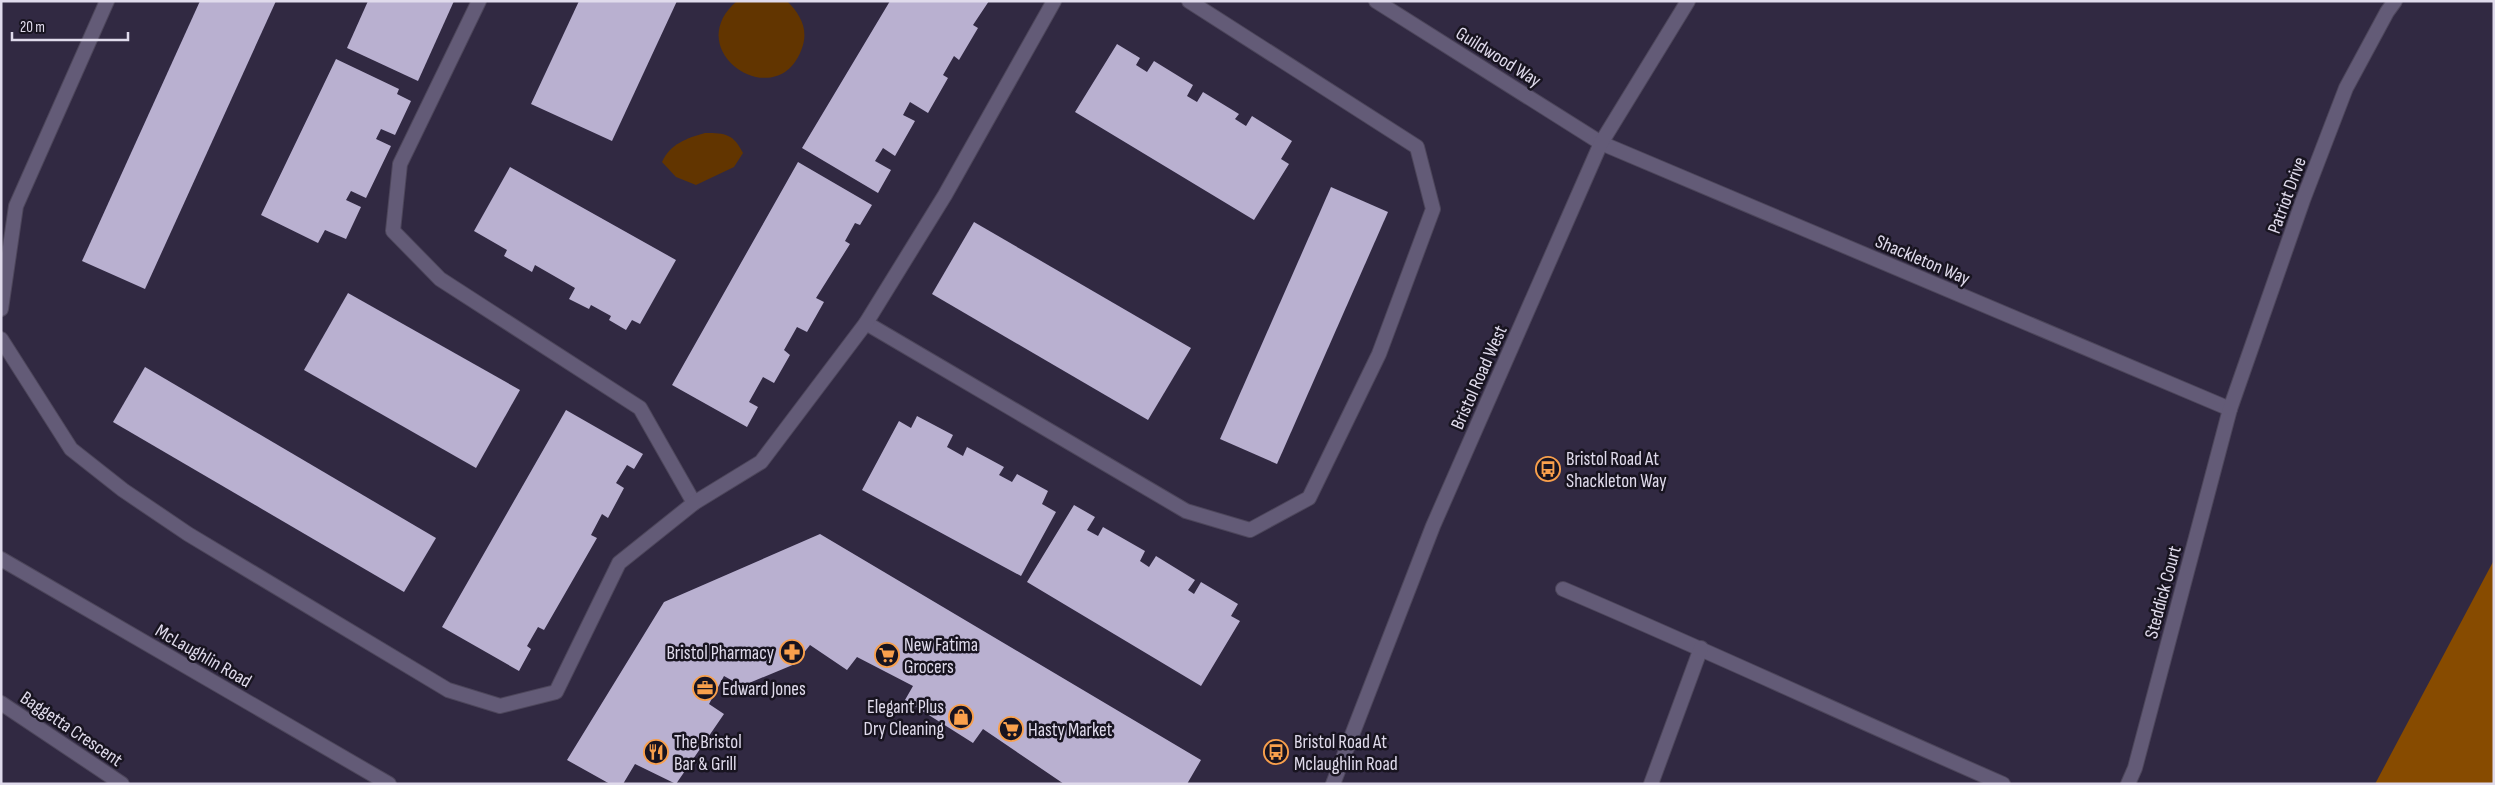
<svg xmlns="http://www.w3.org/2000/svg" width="2495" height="785" font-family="'Sofia Sans Condensed',sans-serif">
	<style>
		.green { fill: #623500 }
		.forest { fill: #874b00 }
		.building { fill: #b9b0d0 }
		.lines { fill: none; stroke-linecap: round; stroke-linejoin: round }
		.service-casing { stroke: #4d465b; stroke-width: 16 }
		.minor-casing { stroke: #4d465b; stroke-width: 16 }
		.tertiary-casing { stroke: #4d465b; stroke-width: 16 }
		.service { stroke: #635b77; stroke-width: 14 }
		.minor { stroke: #635b77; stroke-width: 14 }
		.tertiary { stroke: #635b77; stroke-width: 14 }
		.labels { text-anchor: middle; stroke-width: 5; stroke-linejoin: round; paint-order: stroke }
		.street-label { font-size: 19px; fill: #e0dbec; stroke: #181420 }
		.poi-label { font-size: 19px; fill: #e0dbec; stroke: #181420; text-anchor: start }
	</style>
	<rect width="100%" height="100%" fill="#312942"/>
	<g class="green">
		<path d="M 737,1 L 787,1 C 799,13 808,27 803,45 C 781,119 677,52 737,1 Z"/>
		<path d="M 705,133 C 726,133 733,134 743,153 L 734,167 L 696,185 L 676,177 L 662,162 C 670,144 687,138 705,133 Z"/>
	</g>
	<polygon class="forest" points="2494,560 2494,784 2375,784"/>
	<g class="building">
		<polygon points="200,1 276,1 145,289 82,261"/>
		<polygon points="368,1 454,1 418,81 347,48"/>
		<polygon points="579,1 677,1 612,141 531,104"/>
		<polygon points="890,1 989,1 973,25 978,28 959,60 954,56 943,75 948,78 928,113 910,102 903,115 915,121 895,156 883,148 875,161 891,170 878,193 802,148"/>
		<polygon points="1117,44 1140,58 1136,65 1147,72 1154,61 1193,85 1187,96 1197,102 1203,92 1239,114 1235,119 1246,126 1252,116 1292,141 1281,159 1289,164 1254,220 1075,112"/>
		<polygon points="336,59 399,89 397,94 411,101 395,135 381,129 376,139 391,146 366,198 351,191 346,200 361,207 346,239 325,230 318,243 261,215"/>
		<polygon points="798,162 872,205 860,225 855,223 845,241 850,244 816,298 824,302 807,332 797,327 784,350 790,355 774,383 763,377 749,402 758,407 747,427 672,385"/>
		<polygon points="510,167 676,260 640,324 632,320 626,330 609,320 611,316 591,305 589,309 569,299 575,288 535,265 532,272 504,256 507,250 474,231"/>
		<polygon points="1331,187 1388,212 1277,464 1220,439"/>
		<polygon points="974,222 1191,348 1148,420 932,294"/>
		<polygon points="348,293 520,390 476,468 304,370"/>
		<polygon points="145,367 436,538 404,592 113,422"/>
		<polygon points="566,410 643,454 634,469 627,465 616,483 624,488 608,518 602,514 591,535 597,538 544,630 538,627 527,646 531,649 519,671 442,627"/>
		<polygon points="917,416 953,435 947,447 963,456 967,447 1004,467 999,475 1012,482 1017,474 1048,491 1042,504 1056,512 1021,576 862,490 899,421 911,428"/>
		<polygon points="1074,505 1095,517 1087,530 1098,536 1103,527 1145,551 1140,561 1149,567 1156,556 1195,580 1188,590 1194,594 1201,582 1238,604 1231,616 1240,621 1201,686 1027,582"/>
		<polygon points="820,534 1201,760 1187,784 1064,784 983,729 973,743 905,700 913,686 857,657 847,670 810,645 795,664 742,686 724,676 709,704 724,714 676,784 635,764 623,784 610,784 567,760 664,602"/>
	</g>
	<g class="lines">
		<defs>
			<g id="service">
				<polyline points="479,1 400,164 393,231 440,279 640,408 694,503"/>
				<polyline points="866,323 1186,511 1250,530 1309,498 1379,354 1433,209 1417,147 1189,1"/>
				<polyline points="1,339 71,449 123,490 188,534 448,690 500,706 556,692 619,563 694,503 761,462 866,323 945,195 1054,1"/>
				<path d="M 1563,589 C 1711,652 1856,720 2003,784"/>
				<polyline points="1651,784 1701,648"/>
			</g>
			<g id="minor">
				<polyline points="1376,1 1601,143 2230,409"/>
				<polyline points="1,309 16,206 107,1"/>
				<polyline points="1,703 122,784"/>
				<polyline points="2128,784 2135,768 2230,409 2303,200 2346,88 2387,12 2395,1"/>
			</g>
			<g id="tertiary">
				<polyline points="1,559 389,784"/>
				<polyline points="1333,784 1433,526 1601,143 1688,1"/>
			</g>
		</defs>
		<use href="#service" class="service-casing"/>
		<use href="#minor" class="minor-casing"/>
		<use href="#tertiary" class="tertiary-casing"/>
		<use href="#service" class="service"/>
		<use href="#minor" class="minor"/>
		<use href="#tertiary" class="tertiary"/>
	</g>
	<defs>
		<symbol id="bus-ring" viewBox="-11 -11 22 22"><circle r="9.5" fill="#181420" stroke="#f9a04c" stroke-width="1.5"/><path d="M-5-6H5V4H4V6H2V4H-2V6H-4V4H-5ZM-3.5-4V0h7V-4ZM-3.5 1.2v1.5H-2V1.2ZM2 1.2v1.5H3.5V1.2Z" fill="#f9a04c"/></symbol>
		<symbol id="pharmacy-ring" viewBox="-11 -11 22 22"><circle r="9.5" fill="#181420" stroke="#f9a04c" stroke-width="1.5"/><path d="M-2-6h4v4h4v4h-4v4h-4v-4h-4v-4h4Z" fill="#f9a04c"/></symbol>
		<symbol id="supermarket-ring" viewBox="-11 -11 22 22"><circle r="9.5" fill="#181420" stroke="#f9a04c" stroke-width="1.5"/><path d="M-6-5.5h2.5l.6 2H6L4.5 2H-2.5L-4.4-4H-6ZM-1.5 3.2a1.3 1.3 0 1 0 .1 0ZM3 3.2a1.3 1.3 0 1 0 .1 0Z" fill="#f9a04c"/></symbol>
		<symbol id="office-ring" viewBox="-11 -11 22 22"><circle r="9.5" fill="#181420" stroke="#f9a04c" stroke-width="1.5"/><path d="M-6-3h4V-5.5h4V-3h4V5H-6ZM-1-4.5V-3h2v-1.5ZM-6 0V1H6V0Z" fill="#f9a04c"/></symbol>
		<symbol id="shop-ring" viewBox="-11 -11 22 22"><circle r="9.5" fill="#181420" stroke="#f9a04c" stroke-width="1.5"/><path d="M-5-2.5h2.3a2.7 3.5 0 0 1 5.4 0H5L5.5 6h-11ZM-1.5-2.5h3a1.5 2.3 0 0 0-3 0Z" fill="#f9a04c"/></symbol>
		<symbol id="restaurant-ring" viewBox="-11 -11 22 22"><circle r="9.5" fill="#181420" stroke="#f9a04c" stroke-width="1.5"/><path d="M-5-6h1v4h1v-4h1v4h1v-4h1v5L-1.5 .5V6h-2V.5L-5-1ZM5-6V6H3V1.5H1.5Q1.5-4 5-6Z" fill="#f9a04c"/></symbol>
	</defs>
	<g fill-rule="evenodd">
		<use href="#bus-ring" x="1534" y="455" width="28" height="28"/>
		<use href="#pharmacy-ring" x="778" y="638" width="28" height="28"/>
		<use href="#supermarket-ring" x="873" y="641" width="28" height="28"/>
		<use href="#office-ring" x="691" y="674" width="28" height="28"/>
		<use href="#shop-ring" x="947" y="703" width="28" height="28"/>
		<use href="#supermarket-ring" x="997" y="715" width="28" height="28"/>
		<use href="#restaurant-ring" x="642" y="738" width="28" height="28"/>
		<use href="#bus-ring" x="1262" y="738" width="28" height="28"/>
	</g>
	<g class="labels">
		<g class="street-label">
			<text transform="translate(1499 56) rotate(32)" y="7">Guildwood Way</text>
			<text transform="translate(2286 195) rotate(-70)" y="7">Patriot Drive</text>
			<text transform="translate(1923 259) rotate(23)" y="7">Shackleton Way</text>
			<text transform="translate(1478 377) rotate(-66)" y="7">Bristol Road West</text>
			<text transform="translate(2162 592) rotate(-75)" y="7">Steddick Court</text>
			<text transform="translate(204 655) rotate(30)" y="7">McLaughlin Road</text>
			<text transform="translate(72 728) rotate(34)" y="7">Baggetta Crescent</text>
		</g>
		<g class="poi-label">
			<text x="1566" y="465">Bristol Road At<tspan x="1566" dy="22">Shackleton Way</tspan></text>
			<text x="904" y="651">New Fatima<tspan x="904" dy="22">Grocers</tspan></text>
			<text x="774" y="659" text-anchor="end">Bristol Pharmacy</text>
			<text x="722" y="695">Edward Jones</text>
			<text x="944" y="713" text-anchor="end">Elegant Plus<tspan x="944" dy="22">Dry Cleaning</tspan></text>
			<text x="1028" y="736">Hasty Market</text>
			<text x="674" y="748">The Bristol<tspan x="674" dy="22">Bar &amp; Grill</tspan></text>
			<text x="1294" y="748">Bristol Road At<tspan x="1294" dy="22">Mclaughlin Road</tspan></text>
		</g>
	</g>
	<rect width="2495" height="785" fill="none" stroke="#e0dbec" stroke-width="5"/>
	<path d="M12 32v8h116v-8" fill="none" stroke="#e0dbec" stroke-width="2.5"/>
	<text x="20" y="32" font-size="15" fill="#e0dbec" stroke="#181420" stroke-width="4" paint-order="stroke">20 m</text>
</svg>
